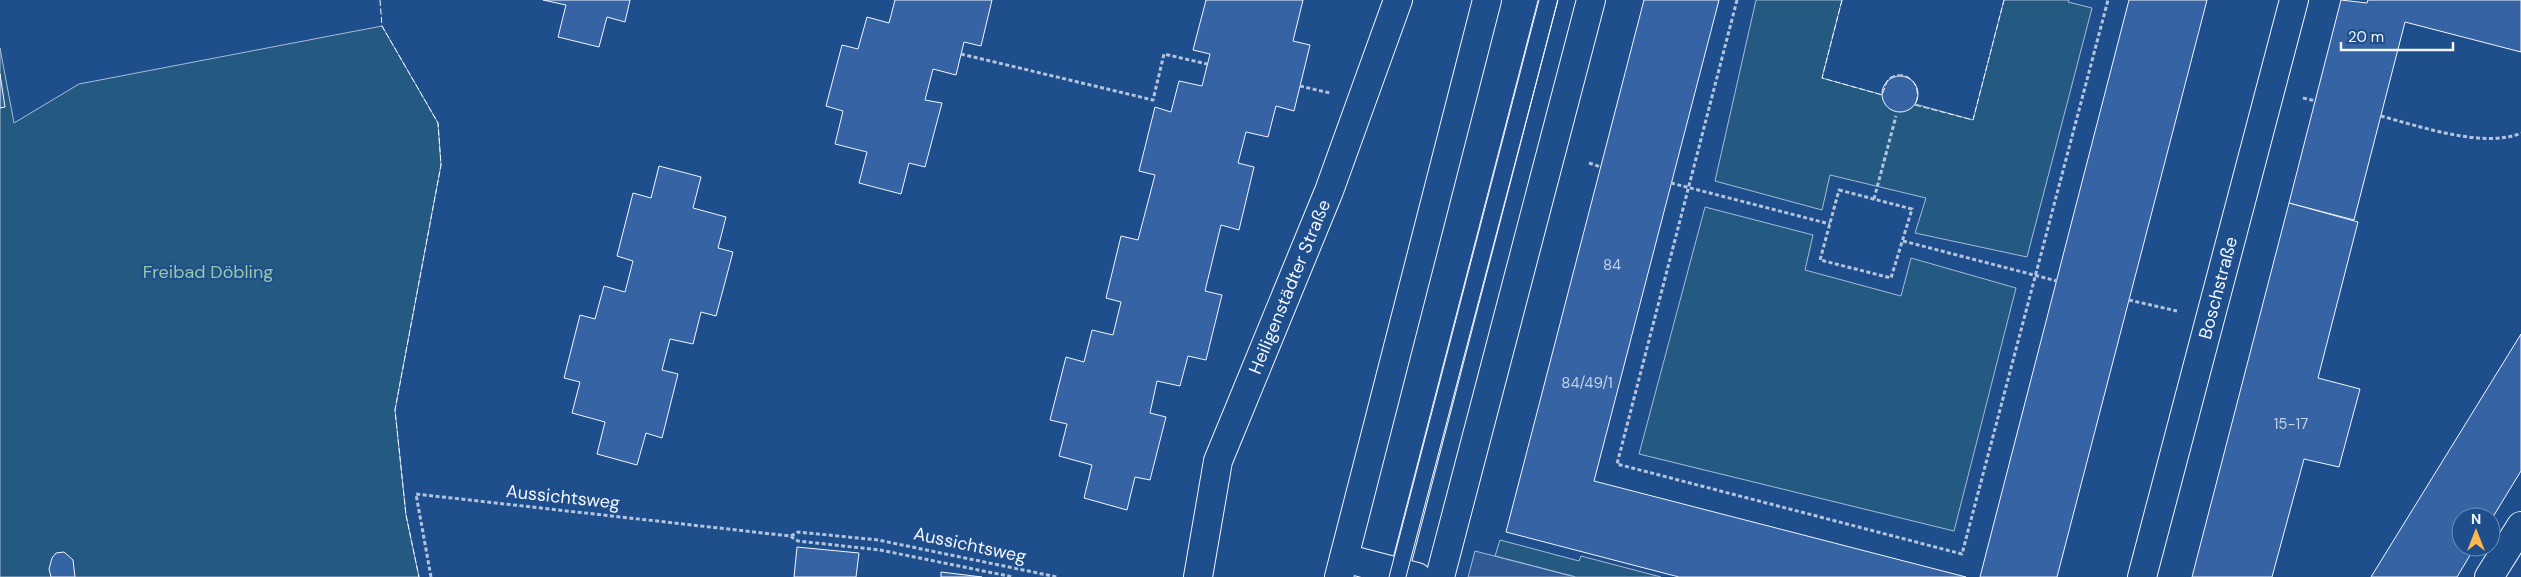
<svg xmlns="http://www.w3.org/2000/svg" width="2521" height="577" font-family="'DM Sans',sans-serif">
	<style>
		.green { fill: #245a82; stroke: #a8bbd7 }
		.parking { fill: #305b95; stroke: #a8bbd7 }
		.building { fill: #3563a3; stroke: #f2f6ff }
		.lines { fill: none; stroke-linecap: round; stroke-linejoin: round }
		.lane-casing { stroke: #f2f6ff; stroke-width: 20 }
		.street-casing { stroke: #f2f6ff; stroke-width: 30 }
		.secondary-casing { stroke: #f2f6ff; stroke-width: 30 }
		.path { stroke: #b3c4dc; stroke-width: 3; stroke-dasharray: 4 2.5; stroke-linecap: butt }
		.lane { stroke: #1f4e8c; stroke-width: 18 }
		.street { stroke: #1f4e8c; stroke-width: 28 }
		.secondary { stroke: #1f4e8c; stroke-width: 28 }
		.tram { stroke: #f2f6ff; stroke-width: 1 }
		.fence { stroke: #f2f6ff; stroke-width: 1; stroke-dasharray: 6 2.5; stroke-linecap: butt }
		.labels { text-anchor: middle; stroke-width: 4; stroke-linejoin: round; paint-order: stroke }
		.number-label { font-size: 15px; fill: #c3d1e8 }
		.park-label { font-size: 18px; fill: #97c8a6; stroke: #1f4e8c }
		.street-label { font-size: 18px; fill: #f2f6ff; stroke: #1f4e8c }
	</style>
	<rect width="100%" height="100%" fill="#1f4e8c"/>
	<g class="green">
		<polygon points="1756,0 1842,0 1822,78 1973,120 2004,0 2069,0 2068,2 2092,8 2027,257 1915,233 1926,198 1830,175 1822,210 1715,181"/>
		<polygon points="382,26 438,123 441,165 395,410 406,515 419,577 0,577 0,48 14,123 79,84"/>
		<polygon points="1705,207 1813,235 1805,270 1901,296 1911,258 2016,288 1954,531 1639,454"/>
		<polygon points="1500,540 1579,561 1581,556 1661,577 1576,577 1495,556"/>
	</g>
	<polygon class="parking" points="1475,551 1575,577 1468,577"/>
	<g class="building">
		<polygon points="543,0 630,0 625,22 607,17 599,47 558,37 566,5"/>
		<polygon points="895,0 992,0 981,46 964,42 956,75 933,69 925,100 942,103 925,167 909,163 901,194 859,183 867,152 835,144 843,111 826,106 842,45 858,49 867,17 889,23"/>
		<polygon points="1206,0 1303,0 1293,41 1310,45 1294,111 1276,106 1268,137 1246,132 1238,163 1254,167 1239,230 1221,225 1205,291 1222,295 1206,360 1188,356 1180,386 1157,381 1150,413 1166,417 1150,480 1135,477 1127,510 1084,498 1092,465 1059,456 1067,424 1050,420 1066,357 1084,362 1092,330 1113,335 1121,302 1106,298 1121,236 1138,240 1155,175 1139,171 1155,107 1171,112 1179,81 1202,86 1210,54 1193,50"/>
		<polygon points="1644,0 1719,0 1594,481 1966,577 1679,577 1506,532"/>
		<polygon points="2129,0 2207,0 2057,577 1980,577"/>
		<polygon points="2341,0 2367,3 2368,0 2521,0 2521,52 2405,22 2354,220 2289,203"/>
		<polygon points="0,74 5,107 0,108"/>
		<circle cx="1900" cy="94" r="18"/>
		<polygon points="659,166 701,177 693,208 726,217 718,248 733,252 716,316 701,312 693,344 670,339 662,370 678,374 662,438 646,433 637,465 597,454 605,422 572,413 580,382 564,378 580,315 595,319 604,286 625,292 633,261 617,256 633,193 651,198"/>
		<polygon points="2289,203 2358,222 2318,378 2360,389 2339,467 2304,459 2272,577 2192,577"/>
		<polygon points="2521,334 2521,471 2491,520 2491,517 2461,517 2461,547 2475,547 2457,577 2371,577"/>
		<polygon points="797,547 859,553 856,577 794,577"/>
		<polygon points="64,552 73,560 75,577 51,577 49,569 52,558 56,553"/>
		<polygon points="941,572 982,577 941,577"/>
	</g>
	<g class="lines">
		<defs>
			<polyline id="lane" points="1398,577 1548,0"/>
			<g id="street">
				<path id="s1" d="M 1198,577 L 1218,461 L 1329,191 L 1398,0"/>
				<polyline points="1440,577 1591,0"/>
				<path id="s2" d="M 2142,577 L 2294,0"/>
				<polyline points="2489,577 2521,526"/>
			</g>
			<g id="secondary">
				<polyline points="1344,558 1417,577"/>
				<polyline points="1339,577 1487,0"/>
			</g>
		</defs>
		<use href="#lane" class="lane-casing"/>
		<use href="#street" class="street-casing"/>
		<use href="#secondary" class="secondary-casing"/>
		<g class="path">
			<polyline points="1737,0 1617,464 1962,554 2108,0"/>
			<polyline points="961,54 1153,100 1164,54 1207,64"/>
			<polyline points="1300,86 1330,93"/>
			<polyline points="2303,98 2316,101"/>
			<path d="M 2381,116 C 2418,126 2485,149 2521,133"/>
			<polyline points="1589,163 1601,167"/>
			<polyline points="1671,183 1830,224"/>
			<polygon points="1839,190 1912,209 1891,278 1820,260"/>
			<polyline points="1874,199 1896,116"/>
			<polyline points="1903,241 2057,281"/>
			<polyline points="2129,300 2177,311"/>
			<polyline points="791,536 798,532 878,540 1057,577"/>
			<polyline points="431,577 416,494 790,536 798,541 880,550 1013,577"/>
		</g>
		<use href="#lane" class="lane"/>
		<use href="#street" class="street"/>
		<use href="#secondary" class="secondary"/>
		<g class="tram">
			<polyline points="1389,577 1539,0"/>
			<polyline points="1406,577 1558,0"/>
		</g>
		<g class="fence">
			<polyline points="380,0 382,26 438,123 441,165 395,410 406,515 419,577"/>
			<path d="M 1842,0 L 1822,78 L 1882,95 L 1888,79 C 1906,66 1924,86 1915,105 L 1973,120 L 2004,0"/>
		</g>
	</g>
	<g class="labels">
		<g class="number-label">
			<text x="1612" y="270">84</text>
			<text x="1587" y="388">84/49/1</text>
			<text x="2291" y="429">15-17</text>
		</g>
		<g class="park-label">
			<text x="208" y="278">Freibad Döbling</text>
		</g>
		<g class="street-label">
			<text dy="6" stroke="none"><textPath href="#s1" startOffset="306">Heiligenstädter Straße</textPath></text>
			<text dy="6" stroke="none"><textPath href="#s2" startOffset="299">Boschstraße</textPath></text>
			<text transform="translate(563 497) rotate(6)" y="6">Aussichtsweg</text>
			<text transform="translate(970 545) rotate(12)" y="6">Aussichtsweg</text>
		</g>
	</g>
	<g transform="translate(2476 532)"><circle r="24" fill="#1f4e8c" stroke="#7391ba"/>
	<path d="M0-4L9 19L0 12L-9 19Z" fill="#ffb74d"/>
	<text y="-8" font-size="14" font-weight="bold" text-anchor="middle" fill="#f2f6ff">N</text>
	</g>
	<path d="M2341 42v8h112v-8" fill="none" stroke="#f2f6ff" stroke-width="2.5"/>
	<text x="2348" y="42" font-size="15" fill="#f2f6ff" stroke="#1f4e8c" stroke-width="4" paint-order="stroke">20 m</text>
</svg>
